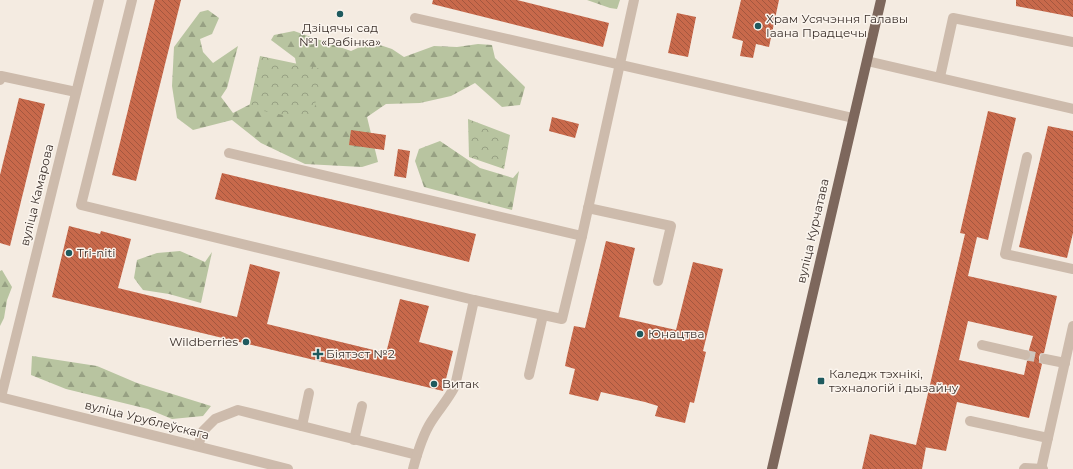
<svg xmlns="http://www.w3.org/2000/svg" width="1073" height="469" font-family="Montserrat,sans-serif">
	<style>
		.forest { fill: url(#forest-firs) }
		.park { fill: url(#park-crowns) }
		.building { fill: url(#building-back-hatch); fill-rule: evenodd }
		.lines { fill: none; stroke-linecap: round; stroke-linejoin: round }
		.minor-tunnel { stroke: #cfc6bd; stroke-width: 10; stroke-dasharray: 10 5; stroke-linecap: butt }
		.minor { stroke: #cdbbac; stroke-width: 10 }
		.major { stroke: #7d675c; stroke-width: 10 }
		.poi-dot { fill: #1f5a5e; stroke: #fbf5ee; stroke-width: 1.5 }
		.labels { text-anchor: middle; stroke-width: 3; stroke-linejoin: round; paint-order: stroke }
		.poi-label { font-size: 12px; fill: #3b302b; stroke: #fbf5ee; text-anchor: start }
		.street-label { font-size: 12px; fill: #3b302b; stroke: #fbf5ee }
	</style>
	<defs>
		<pattern id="forest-firs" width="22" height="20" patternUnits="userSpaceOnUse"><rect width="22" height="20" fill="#b8c4a0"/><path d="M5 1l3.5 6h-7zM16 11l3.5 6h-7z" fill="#97a083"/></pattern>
		<pattern id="park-crowns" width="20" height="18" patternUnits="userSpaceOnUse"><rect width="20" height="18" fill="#b8c4a0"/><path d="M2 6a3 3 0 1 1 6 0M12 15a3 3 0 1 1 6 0" fill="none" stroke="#97a083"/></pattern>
		<pattern id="building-back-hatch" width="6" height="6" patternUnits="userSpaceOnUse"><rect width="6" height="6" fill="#c8694b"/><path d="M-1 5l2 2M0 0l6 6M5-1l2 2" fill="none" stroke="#a4573f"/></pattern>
	</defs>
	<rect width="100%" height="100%" fill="#f4ebe1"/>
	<g class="forest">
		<polygon points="587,0 620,0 617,9 610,8"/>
		<polygon points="208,10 219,18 212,34 200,39 203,52 213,63 238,46 227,88 221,97 233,113 266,96 300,83 295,58 271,40 274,35 294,31 351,51 371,42 392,49 404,57 434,46 457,47 478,44 492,45 495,58 525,87 520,105 502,107 475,83 451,96 420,103 386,104 367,117 378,162 362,167 305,164 261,143 232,120 193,130 177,118 172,86 174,47 200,12"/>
		<polygon points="440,141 480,168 513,178 519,171 512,210 424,187 415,161 419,149"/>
		<polygon points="180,251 205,262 212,252 201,303 169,294 143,290 134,278 137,260 157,253"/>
		<polygon points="2,270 12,287 7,300 4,318 0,326 0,271"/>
		<polygon points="32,356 97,366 137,383 211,406 203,416 172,419 148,409 66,389 31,375"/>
	</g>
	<g class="park">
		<polygon points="260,56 322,69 312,121 249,108"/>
		<polygon points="468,119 510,135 504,169 469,157"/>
	</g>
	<g class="building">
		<polygon points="155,0 181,0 136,181 112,175"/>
		<polygon points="433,0 517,0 609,23 603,47 432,4"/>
		<polygon points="741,0 779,0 769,47 756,44 753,58 740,56 743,41 732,38"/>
		<polygon points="1016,0 1073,0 1073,17 1016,6"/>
		<polygon points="677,13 696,17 688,57 668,53"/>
		<polygon points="19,98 45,104 10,246 0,243 0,175"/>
		<path d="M 988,111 L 1016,118 L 988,240 L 977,237 L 968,276 L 1057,296 L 1044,353 L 1040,354 L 1039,357 L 1039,361 L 1042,364 L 1029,418 L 957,402 L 946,451 L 924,447 L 926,447 L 922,469 L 862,469 L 870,434 L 916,445 L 965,234 L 960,233 ZM 968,321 L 1033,336 L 1029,350 L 1031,356 L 1030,359 L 1027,361 L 1024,375 L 959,360 Z"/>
		<polygon points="552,117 579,124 575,138 549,131"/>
		<polygon points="1048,126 1073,131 1073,233 1067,258 1019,247"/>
		<polygon points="351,130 386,135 384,150 349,145"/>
		<polygon points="398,149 410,151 406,178 394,176"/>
		<polygon points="222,173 476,234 469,262 215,199"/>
		<polygon points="69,226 100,234 101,231 131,239 118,288 237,317 250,264 280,272 267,324 386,353 400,299 429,306 419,342 453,351 443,391 52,297"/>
		<polygon points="606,241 635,248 619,317 676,330 693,262 723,269 703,351 706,352 694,403 690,402 685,423 655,416 658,406 645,402 601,392 598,401 569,394 575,369 565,366 567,356 574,326 585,328"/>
	</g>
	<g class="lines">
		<polyline class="minor-tunnel" points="1025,355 1045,359"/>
		<g class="minor">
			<polyline points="132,0 81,205 474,300"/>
			<polyline points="415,18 853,118"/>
			<polyline points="867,61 1073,109"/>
			<polyline points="940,77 953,18 1073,42"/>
			<polyline points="0,80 1,76 76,92"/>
			<polyline points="229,153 582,236"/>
			<polyline points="1027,157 1005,254 1073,269"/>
			<polyline points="588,208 671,226 658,281"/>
			<polyline points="982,345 1025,355"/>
			<polyline points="1045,359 1065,363"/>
			<polyline points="529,375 543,315"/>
			<polyline points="0,397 288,469"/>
			<polyline points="1,397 99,0"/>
			<polyline points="970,421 1048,438"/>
			<polyline points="302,426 309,393"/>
			<polyline points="354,440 362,406"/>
			<polyline points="198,446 203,431 215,419 238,410 417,455"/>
			<path d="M 413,469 C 417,454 422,436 431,422 C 439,409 448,400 455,386 L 474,300 L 562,319 L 582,236 L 634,0"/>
			<polyline points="1024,469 1025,468 1043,469"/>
			<polyline points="1041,469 1073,326"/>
		</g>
		<polyline class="major" points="772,469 881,0"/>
	</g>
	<g class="poi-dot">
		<circle cx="340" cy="14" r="4"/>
		<circle cx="758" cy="26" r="4"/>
		<circle cx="69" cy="253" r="4"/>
		<circle cx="640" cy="334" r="4"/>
		<circle cx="246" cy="342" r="4"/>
		<path d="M316 348h4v4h4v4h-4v4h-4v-4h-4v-4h4z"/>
		<rect x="817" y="377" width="8" height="8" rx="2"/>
		<circle cx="434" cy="384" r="4"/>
	</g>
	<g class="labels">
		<g class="poi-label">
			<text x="766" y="23">Храм Усячэння Галавы<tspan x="766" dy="14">Іаана Прадцечы</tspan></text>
			<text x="340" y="32" text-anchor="middle">Дзіцячы сад<tspan x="340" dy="14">№1 «Рабінка»</tspan></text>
			<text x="77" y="257">Tri-niti</text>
			<text x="648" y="338">Юнацтва</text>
			<text x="238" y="346" text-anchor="end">Wildberries</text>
			<text x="326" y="358">Біятэст №2</text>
			<text x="829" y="378">Каледж тэхнікі,<tspan x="829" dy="14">тэхналогій і дызайну</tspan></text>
			<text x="442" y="388">Витак</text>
		</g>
		<g class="street-label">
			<text transform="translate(37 195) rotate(-76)" y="4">вуліца Камарова</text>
			<text transform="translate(813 231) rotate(-77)" y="4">вуліца Курчатава</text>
			<text transform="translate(147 420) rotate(14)" y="4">вуліца Урублеўскага</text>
		</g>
	</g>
</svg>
